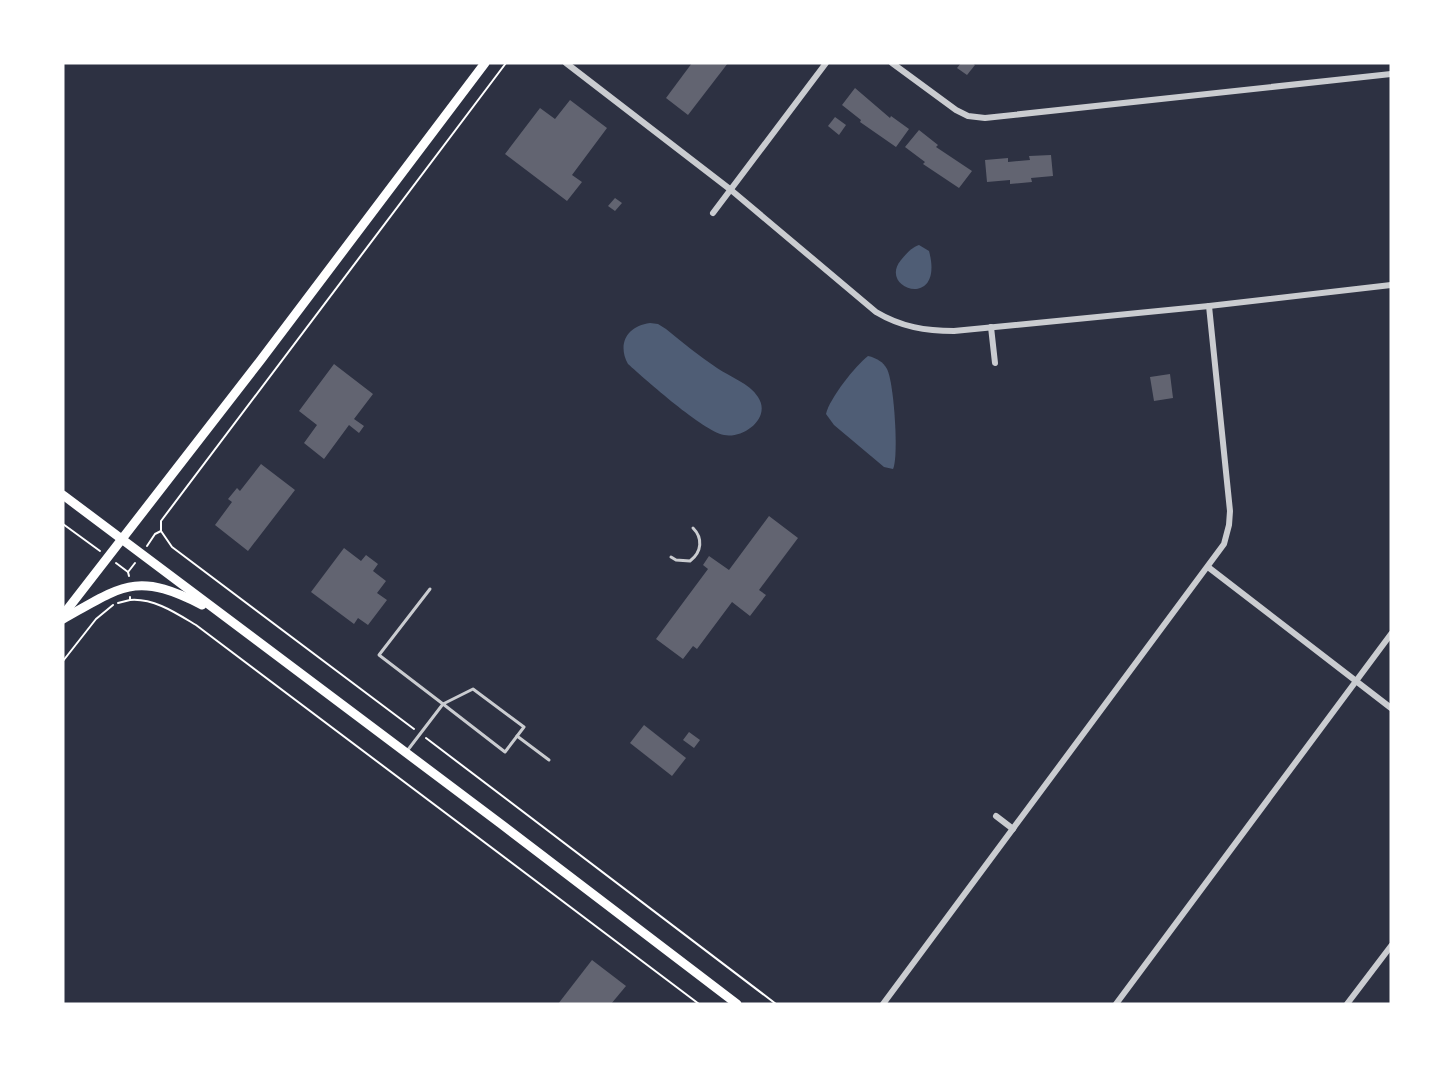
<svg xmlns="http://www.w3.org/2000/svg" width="1454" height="1067" font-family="'DM Sans',sans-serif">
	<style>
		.water { fill: #4f5d75 }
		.building { fill: #626471 }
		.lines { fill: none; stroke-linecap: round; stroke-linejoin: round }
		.path { stroke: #fff; stroke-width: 2 }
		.service { stroke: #caccd0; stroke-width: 3 }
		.minor { stroke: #caccd0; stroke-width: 6 }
		.secondary { stroke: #fff; stroke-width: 9 }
	</style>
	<rect width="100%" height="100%" fill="#2d3142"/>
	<g class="water">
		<path d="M 919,245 L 929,251 C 945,311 877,289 901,260 C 906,254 912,247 919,245 Z"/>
		<path d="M 650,323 L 658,324 L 666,329 C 683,343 699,356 717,368 C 730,377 749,383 758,397 C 772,418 743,439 724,435 C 703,431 646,380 628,364 C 617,344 627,326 650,323 Z"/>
		<path d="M 868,356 C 877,358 883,362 887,369 C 894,382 899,457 893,469 L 884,467 L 834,425 L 826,414 C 829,399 856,365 868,356 Z"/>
	</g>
	<g class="building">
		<polygon points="692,63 728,63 688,115 666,98"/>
		<polygon points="961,63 972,63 975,65 967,75 957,68"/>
		<polygon points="855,88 890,118 891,116 909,129 896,147 860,122 861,120 842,105"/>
		<polygon points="570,100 607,128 572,175 582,182 567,201 505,154 540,108 555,119"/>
		<polygon points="835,117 846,125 839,135 828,126"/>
		<polygon points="919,130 938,145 936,147 972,171 959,188 923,164 925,162 905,147"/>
		<polygon points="1051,155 1053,176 1031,178 1032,182 1010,184 1010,180 987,182 985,160 1008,158 1008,162 1030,160 1029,156"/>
		<polygon points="615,198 622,203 615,211 608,206"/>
		<polygon points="334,364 373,394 354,419 364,426 359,433 349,425 324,459 304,443 317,425 299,411"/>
		<polygon points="1170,374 1173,398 1154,401 1150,377"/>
		<polygon points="261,464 295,490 248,551 215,525 232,502 228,499 237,488 240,491"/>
		<polygon points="769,516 798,538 759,590 766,595 750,616 732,602 697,649 693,646 683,659 656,639 708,569 703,565 709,556 729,570"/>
		<polygon points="344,548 361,561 366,555 378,564 373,571 386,581 377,593 387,600 368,625 358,618 354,624 311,592"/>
		<polygon points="644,725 686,758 672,776 630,743"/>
		<polygon points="689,732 700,740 694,748 683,740"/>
		<polygon points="592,960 626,986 611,1004 558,1004"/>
	</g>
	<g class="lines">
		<g class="path">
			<polyline points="63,524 100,551"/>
			<polyline points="147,546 155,534 161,531"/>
			<polyline points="116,563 128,572"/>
			<polyline points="129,576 128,572 135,563"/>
			<path d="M 130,597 L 130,600 C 154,598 176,613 196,625 L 699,1004"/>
			<polyline points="118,603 130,600"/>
			<polyline points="63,661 96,619 113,605"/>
			<polyline points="414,729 172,547 161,531 161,521 506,63"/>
			<polyline points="426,738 776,1004"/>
		</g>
		<g class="service">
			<path d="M 671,557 L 676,560 L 690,561 C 702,552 703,538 693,528"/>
			<polygon points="473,689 524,727 505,752 443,704"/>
			<polyline points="517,736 549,760"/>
			<polyline points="407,751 443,704 379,655 430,589"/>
		</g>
		<g class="minor">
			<path d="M 566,63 L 731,190 L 876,312 C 901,327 926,331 954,331 L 1209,306 L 1391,285"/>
			<polyline points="892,63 956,110 968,116 985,118 1391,74"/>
			<polyline points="713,213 826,63"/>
			<polyline points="991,327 995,363"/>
			<polyline points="1208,567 1391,708"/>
			<polyline points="996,816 1013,829"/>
			<polyline points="883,1004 1224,544 1229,525 1230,511 1209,306"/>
			<polyline points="1116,1004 1391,634"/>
			<polyline points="1347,1004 1391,946"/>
		</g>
		<g class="secondary">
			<polyline points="63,495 501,824 737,1004"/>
			<polyline points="63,615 260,361 485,63"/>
			<path d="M 63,619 C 122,586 136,571 202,605"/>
		</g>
	</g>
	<rect width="1454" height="1067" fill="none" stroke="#ffffff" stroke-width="129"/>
</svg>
